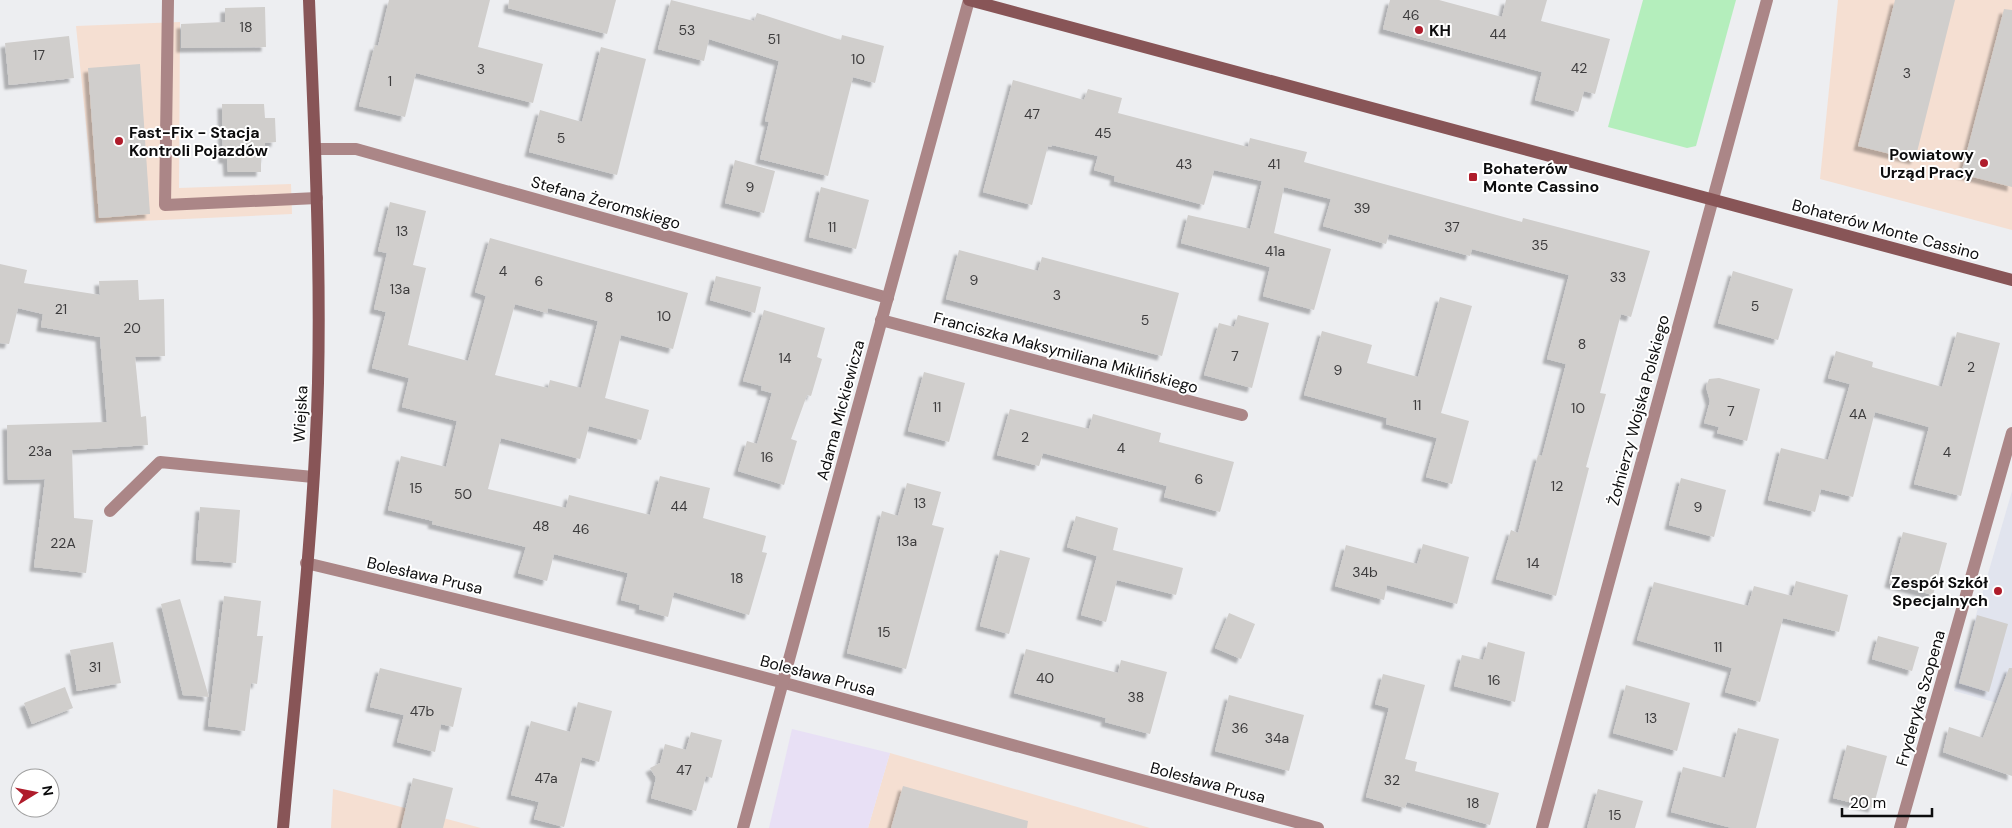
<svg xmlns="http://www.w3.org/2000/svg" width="2012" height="828" font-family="'DM Sans',sans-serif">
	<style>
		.commercial { fill: #f5dfd2 }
		.industrial { fill: #e8e0f5 }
		.built { fill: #e1e4ee }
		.green { fill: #b4eebc }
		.building { fill: #d0cecc; fill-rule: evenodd; filter: url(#shadow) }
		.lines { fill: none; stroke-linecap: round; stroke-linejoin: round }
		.lane { stroke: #ab8687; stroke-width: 12 }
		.street { stroke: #ab8687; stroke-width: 12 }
		.secondary { stroke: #885557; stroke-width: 12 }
		.poi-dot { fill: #af1c2b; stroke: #fff; stroke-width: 2 }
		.labels { text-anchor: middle; stroke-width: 4; stroke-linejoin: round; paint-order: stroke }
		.number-label { font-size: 14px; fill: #3d3c3d }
		.poi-label { font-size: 16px; font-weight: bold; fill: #0c0c0d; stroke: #fff; text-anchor: start }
		.street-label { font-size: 16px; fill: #0c0c0d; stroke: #fff }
	</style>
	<defs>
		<filter id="shadow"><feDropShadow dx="-4.5" dy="4.5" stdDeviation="1" flood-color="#0004"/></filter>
	</defs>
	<rect width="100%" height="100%" fill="#edeef1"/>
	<g class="commercial">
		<polygon points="1838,0 2012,0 2012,230 1820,179"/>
		<polygon points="180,22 179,188 291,184 292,214 96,223 76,26"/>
		<polygon points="890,753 1150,828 868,828"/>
		<polygon points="333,789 481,828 331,828"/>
	</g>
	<polygon class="industrial" points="792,729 890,753 868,828 769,828"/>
	<polygon class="built" points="2012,491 2012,707 1954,691"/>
	<polygon class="green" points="1643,0 1736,0 1696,146 1687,148 1608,127"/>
	<g class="building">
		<polygon points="389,0 490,0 478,47 543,64 533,103 416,73 405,117 359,106 375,45 378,46"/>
		<polygon points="509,0 616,0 607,34 508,8"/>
		<polygon points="671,0 754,21 757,13 841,40 842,35 884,46 875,83 853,77 828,176 760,159 769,122 765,121 779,61 709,39 704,61 658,49"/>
		<polygon points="1390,0 1439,0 1502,17 1506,0 1547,0 1541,21 1610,39 1595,94 1584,91 1578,112 1535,100 1542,72 1383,29"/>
		<polygon points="1895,0 1955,0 1915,160 1858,146"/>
		<polygon points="265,7 266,47 181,48 181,24 225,22 225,8"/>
		<polygon points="2004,9 2012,10 2012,187 1961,174"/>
		<polygon points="69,36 74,78 9,85 5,43"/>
		<polygon points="601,47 646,59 617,175 529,152 540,110 582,122"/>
		<polygon points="140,64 150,214 99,218 88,68"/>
		<polygon points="1013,80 1084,100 1088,89 1122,98 1118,113 1248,147 1250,138 1307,152 1304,162 1522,222 1523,218 1650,251 1631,317 1621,314 1600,393 1606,394 1586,467 1589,468 1556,596 1496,579 1511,530 1518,533 1538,455 1542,456 1566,364 1547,359 1569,275 1472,249 1470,256 1389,234 1386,244 1323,226 1331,199 1284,187 1274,233 1331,249 1314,310 1263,296 1270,267 1181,243 1188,215 1250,229 1262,181 1214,170 1204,205 1114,181 1115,176 1094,170 1098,156 1052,145 1051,147 1048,146 1032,205 983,192"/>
		<polygon points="222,104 264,104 265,118 275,118 276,142 265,143 265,158 261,158 261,172 228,172 227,159 223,159"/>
		<polygon points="735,160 775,171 764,213 725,203"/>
		<polygon points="821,187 869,200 856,249 809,237"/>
		<path d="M 390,202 L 426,211 L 413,265 L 426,268 L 408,345 L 468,361 L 486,296 L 475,292 L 490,238 L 688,293 L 673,349 L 621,335 L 605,398 L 649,410 L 641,440 L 589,426 L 580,459 L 501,438 L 488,489 L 566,508 L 569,495 L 650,515 L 660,476 L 710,488 L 703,518 L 766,536 L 762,552 L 767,553 L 749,615 L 674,592 L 668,617 L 639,609 L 640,605 L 621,600 L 628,573 L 554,554 L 547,581 L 518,573 L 526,547 L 432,524 L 433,521 L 388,510 L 401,456 L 446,467 L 457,421 L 402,407 L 409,378 L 372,368 L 386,312 L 374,309 L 387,253 L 378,251 ZM 515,304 L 547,313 L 548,308 L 598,321 L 581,388 L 550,380 L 548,388 L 495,375 Z"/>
		<polygon points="959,250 1038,271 1042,257 1179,293 1162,356 946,299"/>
		<polygon points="0,264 27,270 24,283 100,295 99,281 138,280 139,300 164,299 165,356 135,357 141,417 146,416 148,445 72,450 74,518 93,520 86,573 34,567 45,479 8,480 7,425 107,422 100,337 41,327 43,314 18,308 9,344 0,343"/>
		<polygon points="1733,271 1793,289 1778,340 1718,323"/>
		<polygon points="716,276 761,287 755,313 710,300"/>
		<polygon points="1440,297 1472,306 1441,413 1469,421 1452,484 1426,477 1437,438 1386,424 1387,418 1304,395 1322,331 1372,345 1367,363 1418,377"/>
		<polygon points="764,310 825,328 817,357 822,359 811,396 807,395 791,439 797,441 784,485 738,471 747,441 757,444 772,393 761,390 762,386 743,381"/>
		<polygon points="1238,315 1269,323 1252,388 1204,375 1219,323 1234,327"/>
		<polygon points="1957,332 2000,343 1961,496 1914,484 1929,427 1875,412 1853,497 1821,489 1815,512 1768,500 1781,448 1828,460 1850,384 1828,378 1836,351 1873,362 1872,367 1942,387"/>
		<polygon points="924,372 965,383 949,442 908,431"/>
		<polygon points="1719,378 1760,389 1747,441 1717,433 1719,427 1704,423 1710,401 1706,387 1709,379"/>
		<polygon points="1010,409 1089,429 1093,414 1161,433 1159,442 1234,462 1220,512 1164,497 1167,486 1043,453 1039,466 997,455"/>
		<polygon points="1681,478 1726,490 1714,537 1669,525"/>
		<polygon points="907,483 941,492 932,525 944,528 906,669 847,653 882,511 898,516"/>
		<polygon points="200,507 240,510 236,563 196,560"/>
		<polygon points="1076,516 1118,528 1113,550 1183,568 1176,595 1117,580 1106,622 1081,615 1097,556 1067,547"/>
		<polygon points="1903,532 1947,543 1933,595 1889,583"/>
		<polygon points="1423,544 1469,557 1457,604 1387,585 1384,600 1335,586 1346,545 1417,564"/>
		<polygon points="1000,550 1030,558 1009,634 980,626"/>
		<polygon points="1796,581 1848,595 1839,632 1783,618 1760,702 1725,692 1732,668 1637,640 1654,582 1748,606 1754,586 1792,596"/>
		<polygon points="224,596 261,601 257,636 263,636 257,684 251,683 245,731 208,726"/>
		<polygon points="180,599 209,697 183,695 161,604"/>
		<polygon points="1229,613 1255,624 1241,659 1215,648"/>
		<polygon points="1977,615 2008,624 1989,692 1959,683"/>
		<polygon points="1878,636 1919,647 1912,671 1872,659"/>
		<polygon points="113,642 121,683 77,691 70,650"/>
		<polygon points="1488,642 1525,652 1515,702 1454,686 1462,655 1483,660"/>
		<polygon points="1026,649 1118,673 1121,660 1167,672 1150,734 1105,722 1106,718 1014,693"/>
		<polygon points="380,668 462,688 453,727 441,724 435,752 397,742 404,715 370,707"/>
		<polygon points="2009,668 2012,668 2012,776 1943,752 1949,727 1983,738"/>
		<polygon points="1383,674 1425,685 1405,759 1417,762 1415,771 1499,793 1490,825 1407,802 1405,808 1366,797 1389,708 1375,704"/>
		<polygon points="1626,685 1690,703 1677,751 1613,733"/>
		<polygon points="65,687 73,708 32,724 24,703"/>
		<polygon points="1229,695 1304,715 1289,771 1215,751"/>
		<polygon points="578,702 612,711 599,762 582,757 564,827 534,819 539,802 511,795 531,721 570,732"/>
		<polygon points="1738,728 1779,739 1756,828 1732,828 1671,812 1683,767 1725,778"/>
		<polygon points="691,732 722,740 712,778 706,776 696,811 651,798 656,778 650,768 660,763 665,744 686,750"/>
		<polygon points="1847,745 1887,756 1873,808 1833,798"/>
		<polygon points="413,778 453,788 443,828 401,828"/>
		<polygon points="903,786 1028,821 1027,828 891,828"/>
		<polygon points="1598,789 1643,801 1635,828 1587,828"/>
	</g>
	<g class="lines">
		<g class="lane">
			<polyline points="168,0 165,205 317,198"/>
			<polyline points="110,511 160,462 313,477"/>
		</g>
		<g class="street">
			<polyline points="315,149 356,149 888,298"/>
			<polyline points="881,320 1242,415"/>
			<path d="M 306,563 C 465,601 623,640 781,682 C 960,729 1139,781 1318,828"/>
			<polyline points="743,828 969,0"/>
			<polyline points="1542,828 1767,0"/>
			<polyline points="1900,828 2012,433"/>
		</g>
		<g class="secondary">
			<polyline points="969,0 2012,280"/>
			<path d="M 283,828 C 296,680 314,532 318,383 C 321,255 314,128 309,0"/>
		</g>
	</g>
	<g class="poi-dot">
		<circle cx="1419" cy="30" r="5"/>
		<circle cx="119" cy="141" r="5"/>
		<circle cx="1984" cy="163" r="5"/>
		<rect x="1468" y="172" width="10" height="10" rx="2.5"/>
		<circle cx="1998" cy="591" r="5"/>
	</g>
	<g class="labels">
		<g class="number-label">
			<text x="1411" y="20">46</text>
			<text x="246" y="32">18</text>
			<text x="687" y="35">53</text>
			<text x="1498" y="39">44</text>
			<text x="774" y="44">51</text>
			<text x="39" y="60">17</text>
			<text x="858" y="64">10</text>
			<text x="1579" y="73">42</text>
			<text x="481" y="74">3</text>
			<text x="1907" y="78">3</text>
			<text x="390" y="86">1</text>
			<text x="1032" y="119">47</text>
			<text x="1103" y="138">45</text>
			<text x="561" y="143">5</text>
			<text x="1184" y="169">43</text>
			<text x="1274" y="169">41</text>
			<text x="750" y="192">9</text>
			<text x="1362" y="213">39</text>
			<text x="832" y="232">11</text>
			<text x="1452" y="232">37</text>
			<text x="402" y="236">13</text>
			<text x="1540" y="250">35</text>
			<text x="1275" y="256">41a</text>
			<text x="503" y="276">4</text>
			<text x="1618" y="282">33</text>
			<text x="974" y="285">9</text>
			<text x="539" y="286">6</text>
			<text x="400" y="294">13a</text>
			<text x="1057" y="300">3</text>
			<text x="609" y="302">8</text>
			<text x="1755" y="311">5</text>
			<text x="61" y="314">21</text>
			<text x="664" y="321">10</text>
			<text x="1145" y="325">5</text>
			<text x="132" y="333">20</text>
			<text x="1582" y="349">8</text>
			<text x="1235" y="361">7</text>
			<text x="785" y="363">14</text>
			<text x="1971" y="372">2</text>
			<text x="1338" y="375">9</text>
			<text x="1417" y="410">11</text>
			<text x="937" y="412">11</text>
			<text x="1578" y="413">10</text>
			<text x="1731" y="416">7</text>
			<text x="1858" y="419">4A</text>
			<text x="1025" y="442">2</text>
			<text x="1121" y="453">4</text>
			<text x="40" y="456">23a</text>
			<text x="1947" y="457">4</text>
			<text x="767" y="462">16</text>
			<text x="1199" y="484">6</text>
			<text x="1557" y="491">12</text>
			<text x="416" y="493">15</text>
			<text x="463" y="499">50</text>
			<text x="920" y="508">13</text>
			<text x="679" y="511">44</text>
			<text x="1698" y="512">9</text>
			<text x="541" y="531">48</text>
			<text x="581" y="534">46</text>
			<text x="907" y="546">13a</text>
			<text x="63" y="548">22A</text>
			<text x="1533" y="568">14</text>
			<text x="1365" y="577">34b</text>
			<text x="737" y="583">18</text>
			<text x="884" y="637">15</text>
			<text x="1718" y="652">11</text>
			<text x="95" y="672">31</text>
			<text x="1045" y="683">40</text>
			<text x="1494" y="685">16</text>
			<text x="1136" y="702">38</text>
			<text x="422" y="716">47b</text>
			<text x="1651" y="723">13</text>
			<text x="1240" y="733">36</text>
			<text x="1277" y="743">34a</text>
			<text x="684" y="775">47</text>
			<text x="546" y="783">47a</text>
			<text x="1392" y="785">32</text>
			<text x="1473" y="808">18</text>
			<text x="1615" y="820">15</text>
		</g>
		<g class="poi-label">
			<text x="1429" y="36">KH</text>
			<text x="129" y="138">Fast-Fix - Stacja<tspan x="129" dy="18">Kontroli Pojazdów</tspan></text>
			<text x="1974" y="160" text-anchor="end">Powiatowy<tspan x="1974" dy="18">Urząd Pracy</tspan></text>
			<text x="1483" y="174">Bohaterów<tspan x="1483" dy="18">Monte Cassino</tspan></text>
			<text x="1988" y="588" text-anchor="end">Zespół Szkół<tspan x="1988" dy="18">Specjalnych</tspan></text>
		</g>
		<g class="street-label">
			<text transform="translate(606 202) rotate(16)" y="6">Stefana Żeromskiego</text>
			<text transform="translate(1886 229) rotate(15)" y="6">Bohaterów Monte Cassino</text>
			<text transform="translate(1066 352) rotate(15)" y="6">Franciszka Maksymiliana Miklińskiego</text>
			<text transform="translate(840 410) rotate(-75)" y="6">Adama Mickiewicza</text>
			<text transform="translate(1638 410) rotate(-75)" y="6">Żołnierzy Wojska Polskiego</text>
			<text transform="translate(300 414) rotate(-87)" y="6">Wiejska</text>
			<text transform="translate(425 575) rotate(13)" y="6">Bolesława Prusa</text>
			<text transform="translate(818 675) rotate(15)" y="6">Bolesława Prusa</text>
			<text transform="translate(1920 698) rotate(-74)" y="6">Fryderyka Szopena</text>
			<text transform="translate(1208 782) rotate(15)" y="6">Bolesława Prusa</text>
		</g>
	</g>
	<g transform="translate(35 793) rotate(80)"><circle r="24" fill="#ffffff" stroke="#9e9e9e"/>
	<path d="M0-4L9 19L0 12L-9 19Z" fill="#af1c2b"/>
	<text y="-8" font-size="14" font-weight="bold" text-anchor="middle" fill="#0c0c0d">N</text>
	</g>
	<path d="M1842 808v8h90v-8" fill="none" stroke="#0c0c0d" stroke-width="2.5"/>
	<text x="1850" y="808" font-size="15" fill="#0c0c0d" stroke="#ffffff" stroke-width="4" paint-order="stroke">20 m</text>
</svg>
